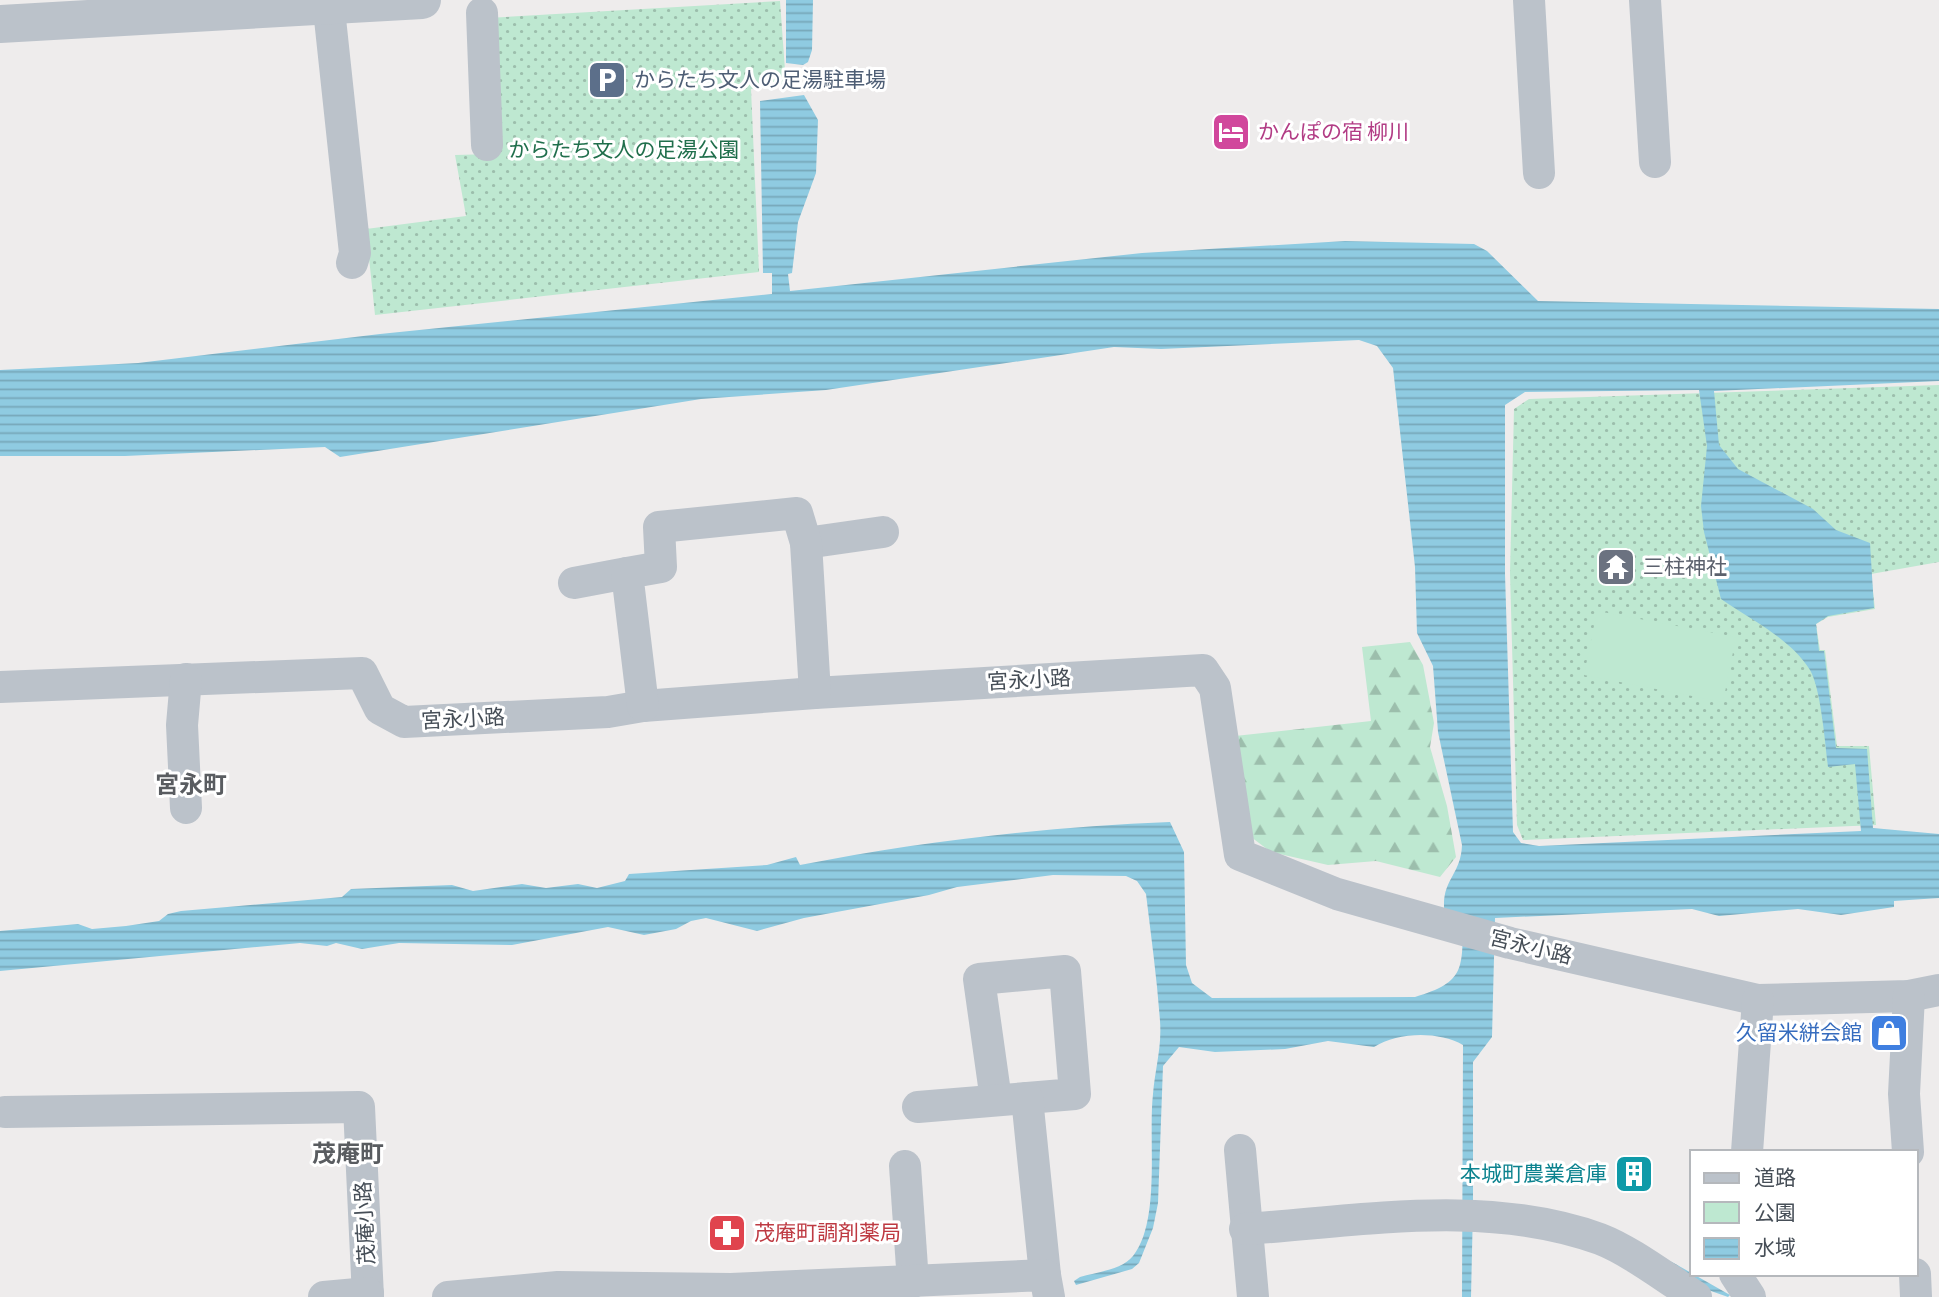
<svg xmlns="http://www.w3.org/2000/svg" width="1939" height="1297" font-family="Commissioner,'Noto Sans JP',sans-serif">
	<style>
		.green { fill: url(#green-dots) }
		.forest { fill: url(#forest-firs) }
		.pitch { fill: #bee8d1 }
		.water { fill: url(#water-rules); fill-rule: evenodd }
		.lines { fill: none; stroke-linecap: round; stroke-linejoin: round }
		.minor { stroke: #bbc2ca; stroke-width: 32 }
		.tertiary { stroke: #bbc2ca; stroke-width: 38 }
		.labels { text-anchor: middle; stroke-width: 6; stroke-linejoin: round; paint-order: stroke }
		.service-label { font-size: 21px; fill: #4e5e75; stroke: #fff; text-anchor: start }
		.hotel-label { font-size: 21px; fill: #b23c85; stroke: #fff; text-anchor: start }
		.park-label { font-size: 21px; fill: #206f4c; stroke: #fff }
		.worship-label { font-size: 21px; fill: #5b616d; stroke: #fff; text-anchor: start }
		.street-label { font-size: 21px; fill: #464e57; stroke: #fff }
		.shop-label { font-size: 21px; fill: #366cbe; stroke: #fff; text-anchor: end }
		.culture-label { font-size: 21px; fill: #0d838f; stroke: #fff; text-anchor: end }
		.health-label { font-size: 21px; fill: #be3a42; stroke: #fff; text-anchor: start }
		.quarter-label { font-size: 24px; font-weight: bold; fill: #595c60; stroke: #fff }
	</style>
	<defs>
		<pattern id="green-dots" width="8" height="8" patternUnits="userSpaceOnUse" patternTransform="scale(1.75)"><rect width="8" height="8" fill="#bee8d1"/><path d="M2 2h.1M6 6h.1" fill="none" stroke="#9cbeac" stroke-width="1.8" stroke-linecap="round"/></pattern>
		<pattern id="forest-firs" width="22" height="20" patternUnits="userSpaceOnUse" patternTransform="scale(1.75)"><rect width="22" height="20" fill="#bee8d1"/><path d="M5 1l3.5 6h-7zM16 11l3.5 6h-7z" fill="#9cbeac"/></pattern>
		<pattern id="water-rules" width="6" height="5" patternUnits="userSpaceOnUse" patternTransform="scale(1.75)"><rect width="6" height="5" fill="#8fcbe1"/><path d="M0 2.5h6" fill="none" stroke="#77a7b9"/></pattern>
	</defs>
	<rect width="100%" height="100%" fill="#eeecec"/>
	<g class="green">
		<polygon points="780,1 786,84 751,89 759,272 375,315 366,229 466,216 455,155 493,154 488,18"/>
		<polygon points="1939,385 1939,562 1871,574 1875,609 1828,617 1816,624 1820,650 1825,650 1837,746 1869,746 1876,825 1523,840 1517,825 1510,573 1514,409 1529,399"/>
	</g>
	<polygon class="forest" points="1410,642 1423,665 1434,723 1430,747 1447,806 1456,857 1440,877 1376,861 1328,865 1271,852 1251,837 1235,736 1371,721 1362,647"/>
	<polygon class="pitch" points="1597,611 1736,637 1723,702 1584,675"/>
	<g class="water">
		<polygon points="786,0 813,0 812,50 808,62 803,65 786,63"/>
		<path d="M 804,95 L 818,120 L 816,173 L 798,222 L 792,273 L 788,274 L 790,291 L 1142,253 L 1345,241 L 1474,244 L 1487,251 L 1538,301 L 1939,309 L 1939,381 L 1714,391 L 1719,445 L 1738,469 L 1813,509 L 1836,530 L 1870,543 L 1874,608 L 1828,616 L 1816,624 L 1819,651 L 1824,651 L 1836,748 L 1867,749 L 1873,828 L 1939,834 L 1939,898 L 1894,901 L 1894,907 L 1841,915 L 1798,909 L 1719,916 L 1692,909 L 1495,918 L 1492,1037 L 1473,1062 L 1473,1202 L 1672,1262 L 1730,1295 L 1728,1297 L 1473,1207 L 1471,1297 L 1462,1297 L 1463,1045 C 1438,1031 1398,1032 1374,1047 L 1328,1041 L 1285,1049 L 1215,1052 L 1179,1047 L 1163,1066 L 1158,1203 L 1153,1228 L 1139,1263 L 1132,1269 L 1076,1285 L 1074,1281 L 1080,1277 C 1096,1272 1122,1270 1133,1256 C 1161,1221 1148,1138 1153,1094 C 1155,1069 1162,1047 1160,1021 C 1157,978 1151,936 1146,894 L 1137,881 L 1126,876 L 1053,875 L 957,887 L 929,895 L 804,918 L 757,931 L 706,918 L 691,921 L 676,929 L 644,935 L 608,927 L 512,945 L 399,943 L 362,949 L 336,943 L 327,946 L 300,943 L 0,971 L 0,931 L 78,924 L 92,929 L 126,926 L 159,921 L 168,914 L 181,911 L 342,897 L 351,889 L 452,885 L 473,891 L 522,884 L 546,888 L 578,884 L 597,888 L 625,881 L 629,874 L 767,865 L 796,857 L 800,865 C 922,841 1045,827 1170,822 L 1184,852 L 1186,965 L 1192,983 L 1212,998 L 1415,997 C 1466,982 1462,968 1463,920 L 1445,916 C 1439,880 1461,877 1462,845 L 1438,732 L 1433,666 L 1417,633 L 1415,567 L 1393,368 L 1377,346 L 1359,340 L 1161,349 L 1114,347 L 826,390 L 701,399 L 340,457 L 325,447 L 125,456 L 0,456 L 0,370 L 138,363 L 380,334 L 772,294 L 772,273 L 763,273 L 760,101 ZM 1699,390 L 1707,446 L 1701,506 L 1704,532 L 1721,599 C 1751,620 1790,638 1810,670 C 1821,689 1825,743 1828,767 L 1855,764 L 1861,831 L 1539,846 L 1521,843 L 1513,832 L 1505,574 L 1505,405 L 1525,392 Z"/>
	</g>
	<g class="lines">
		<g class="minor">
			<polyline points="328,0 355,253 352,263"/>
			<polyline points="1529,0 1539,173"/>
			<polyline points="1645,0 1655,162"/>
			<polyline points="482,13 487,145"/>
			<polyline points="806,543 883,532"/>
			<polyline points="574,583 627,573"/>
			<polyline points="0,687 362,673 380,709 404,722 608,712 643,706 815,693 1203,670 1215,688 1240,855 1337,894 1510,943 1758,1000 1909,996 1939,990"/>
			<polyline points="643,706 627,573 661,567 659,527 797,513 806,543 815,693"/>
			<polyline points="186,808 182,725 186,679"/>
			<polyline points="996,1100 979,979 1065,971 1075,1094 1027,1098"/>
			<polyline points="918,1107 1027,1098 1045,1275"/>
			<polyline points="5,1112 359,1107 368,1297"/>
			<polyline points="1240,1150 1253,1297"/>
			<polyline points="1747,1152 1758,1000"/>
			<polyline points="1908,1152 1904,1094 1909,996"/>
			<polyline points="905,1166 913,1282"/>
			<path d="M 1245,1229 C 1362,1221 1487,1198 1600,1239 C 1631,1251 1667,1279 1696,1297"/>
			<polyline points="1735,1274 1750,1297"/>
			<polyline points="1915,1274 1916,1297"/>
			<polyline points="324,1297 368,1293"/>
			<polyline points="448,1297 558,1287 731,1289 1045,1275 1049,1297"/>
		</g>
		<polyline class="tertiary" points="0,24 422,0"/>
	</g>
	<defs>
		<symbol id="parking-square" viewBox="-11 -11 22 22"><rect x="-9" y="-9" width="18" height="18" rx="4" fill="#5c6f8a" stroke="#fff"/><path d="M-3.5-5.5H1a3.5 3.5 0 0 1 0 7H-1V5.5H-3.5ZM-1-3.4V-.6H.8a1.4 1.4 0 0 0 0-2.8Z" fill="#fff"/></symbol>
		<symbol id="hotel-square" viewBox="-11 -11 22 22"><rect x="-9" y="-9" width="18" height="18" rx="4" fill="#d1479c" stroke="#fff"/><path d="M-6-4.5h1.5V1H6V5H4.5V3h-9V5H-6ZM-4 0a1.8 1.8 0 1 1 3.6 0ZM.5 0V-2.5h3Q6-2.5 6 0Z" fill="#fff"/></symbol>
		<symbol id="temple-square" viewBox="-11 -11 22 22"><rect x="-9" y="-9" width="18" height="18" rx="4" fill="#6b7280" stroke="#fff"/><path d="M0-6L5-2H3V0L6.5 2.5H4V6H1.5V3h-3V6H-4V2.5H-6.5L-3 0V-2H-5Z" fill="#fff"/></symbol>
		<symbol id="shop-square" viewBox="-11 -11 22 22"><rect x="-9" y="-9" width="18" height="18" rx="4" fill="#3f7fe0" stroke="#fff"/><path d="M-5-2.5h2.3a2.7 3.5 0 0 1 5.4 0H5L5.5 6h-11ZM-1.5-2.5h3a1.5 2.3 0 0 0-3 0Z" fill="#fff"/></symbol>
		<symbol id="building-square" viewBox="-11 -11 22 22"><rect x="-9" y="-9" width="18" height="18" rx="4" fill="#0f9aa8" stroke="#fff"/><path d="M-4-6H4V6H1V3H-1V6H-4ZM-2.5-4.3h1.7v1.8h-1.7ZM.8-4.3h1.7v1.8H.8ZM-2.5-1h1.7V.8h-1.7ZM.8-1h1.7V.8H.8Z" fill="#fff"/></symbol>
		<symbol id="pharmacy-square" viewBox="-11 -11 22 22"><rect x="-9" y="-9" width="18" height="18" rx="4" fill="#e0444e" stroke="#fff"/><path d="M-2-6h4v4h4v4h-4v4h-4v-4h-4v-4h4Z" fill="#fff"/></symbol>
	</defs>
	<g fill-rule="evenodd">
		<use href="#parking-square" x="585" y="58" width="44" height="44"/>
		<use href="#hotel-square" x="1209" y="110" width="44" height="44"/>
		<use href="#temple-square" x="1594" y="545" width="44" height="44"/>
		<use href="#shop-square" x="1867" y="1011" width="44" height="44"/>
		<use href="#building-square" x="1612" y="1152" width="44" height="44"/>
		<use href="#pharmacy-square" x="705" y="1211" width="44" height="44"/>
	</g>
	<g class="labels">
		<g class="service-label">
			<text x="634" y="87">からたち文人の足湯駐車場</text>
		</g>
		<g class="hotel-label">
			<text x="1258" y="139">かんぽの宿 柳川</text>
		</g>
		<g class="park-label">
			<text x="624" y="157">からたち文人の足湯公園</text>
		</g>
		<g class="worship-label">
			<text x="1643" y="574">三柱神社</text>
		</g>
		<g class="street-label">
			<text transform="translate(1029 680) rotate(-3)" y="7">宮永小路</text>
			<text transform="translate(463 719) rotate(-3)" y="7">宮永小路</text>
			<text transform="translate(1531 947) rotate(14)" y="7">宮永小路</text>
			<text transform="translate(365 1223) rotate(-93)" y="7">茂庵小路</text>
		</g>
		<g class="shop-label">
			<text x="1862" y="1040">久留米絣会館</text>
		</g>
		<g class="culture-label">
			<text x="1607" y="1181">本城町農業倉庫</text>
		</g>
		<g class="health-label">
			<text x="754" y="1240">茂庵町調剤薬局</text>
		</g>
		<g class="quarter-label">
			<text x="191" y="793">宮永町</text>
			<text x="348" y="1162">茂庵町</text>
		</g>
	</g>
	<rect x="1690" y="1150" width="228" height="126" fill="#ffffff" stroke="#b5b8bc" stroke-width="2"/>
	<rect x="1704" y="1173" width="35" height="10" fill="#bbc2ca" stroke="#b5b8bc" stroke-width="2"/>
	<text x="1754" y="1185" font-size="21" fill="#464e57">道路</text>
	<rect x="1704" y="1202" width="35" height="21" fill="#bee8d1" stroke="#b5b8bc" stroke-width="2"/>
	<text x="1754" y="1220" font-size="21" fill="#464e57">公園</text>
	<rect x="1704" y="1238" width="35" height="21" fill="url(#water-rules)" stroke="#b5b8bc" stroke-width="2"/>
	<text x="1754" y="1255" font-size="21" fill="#464e57">水域</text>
</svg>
